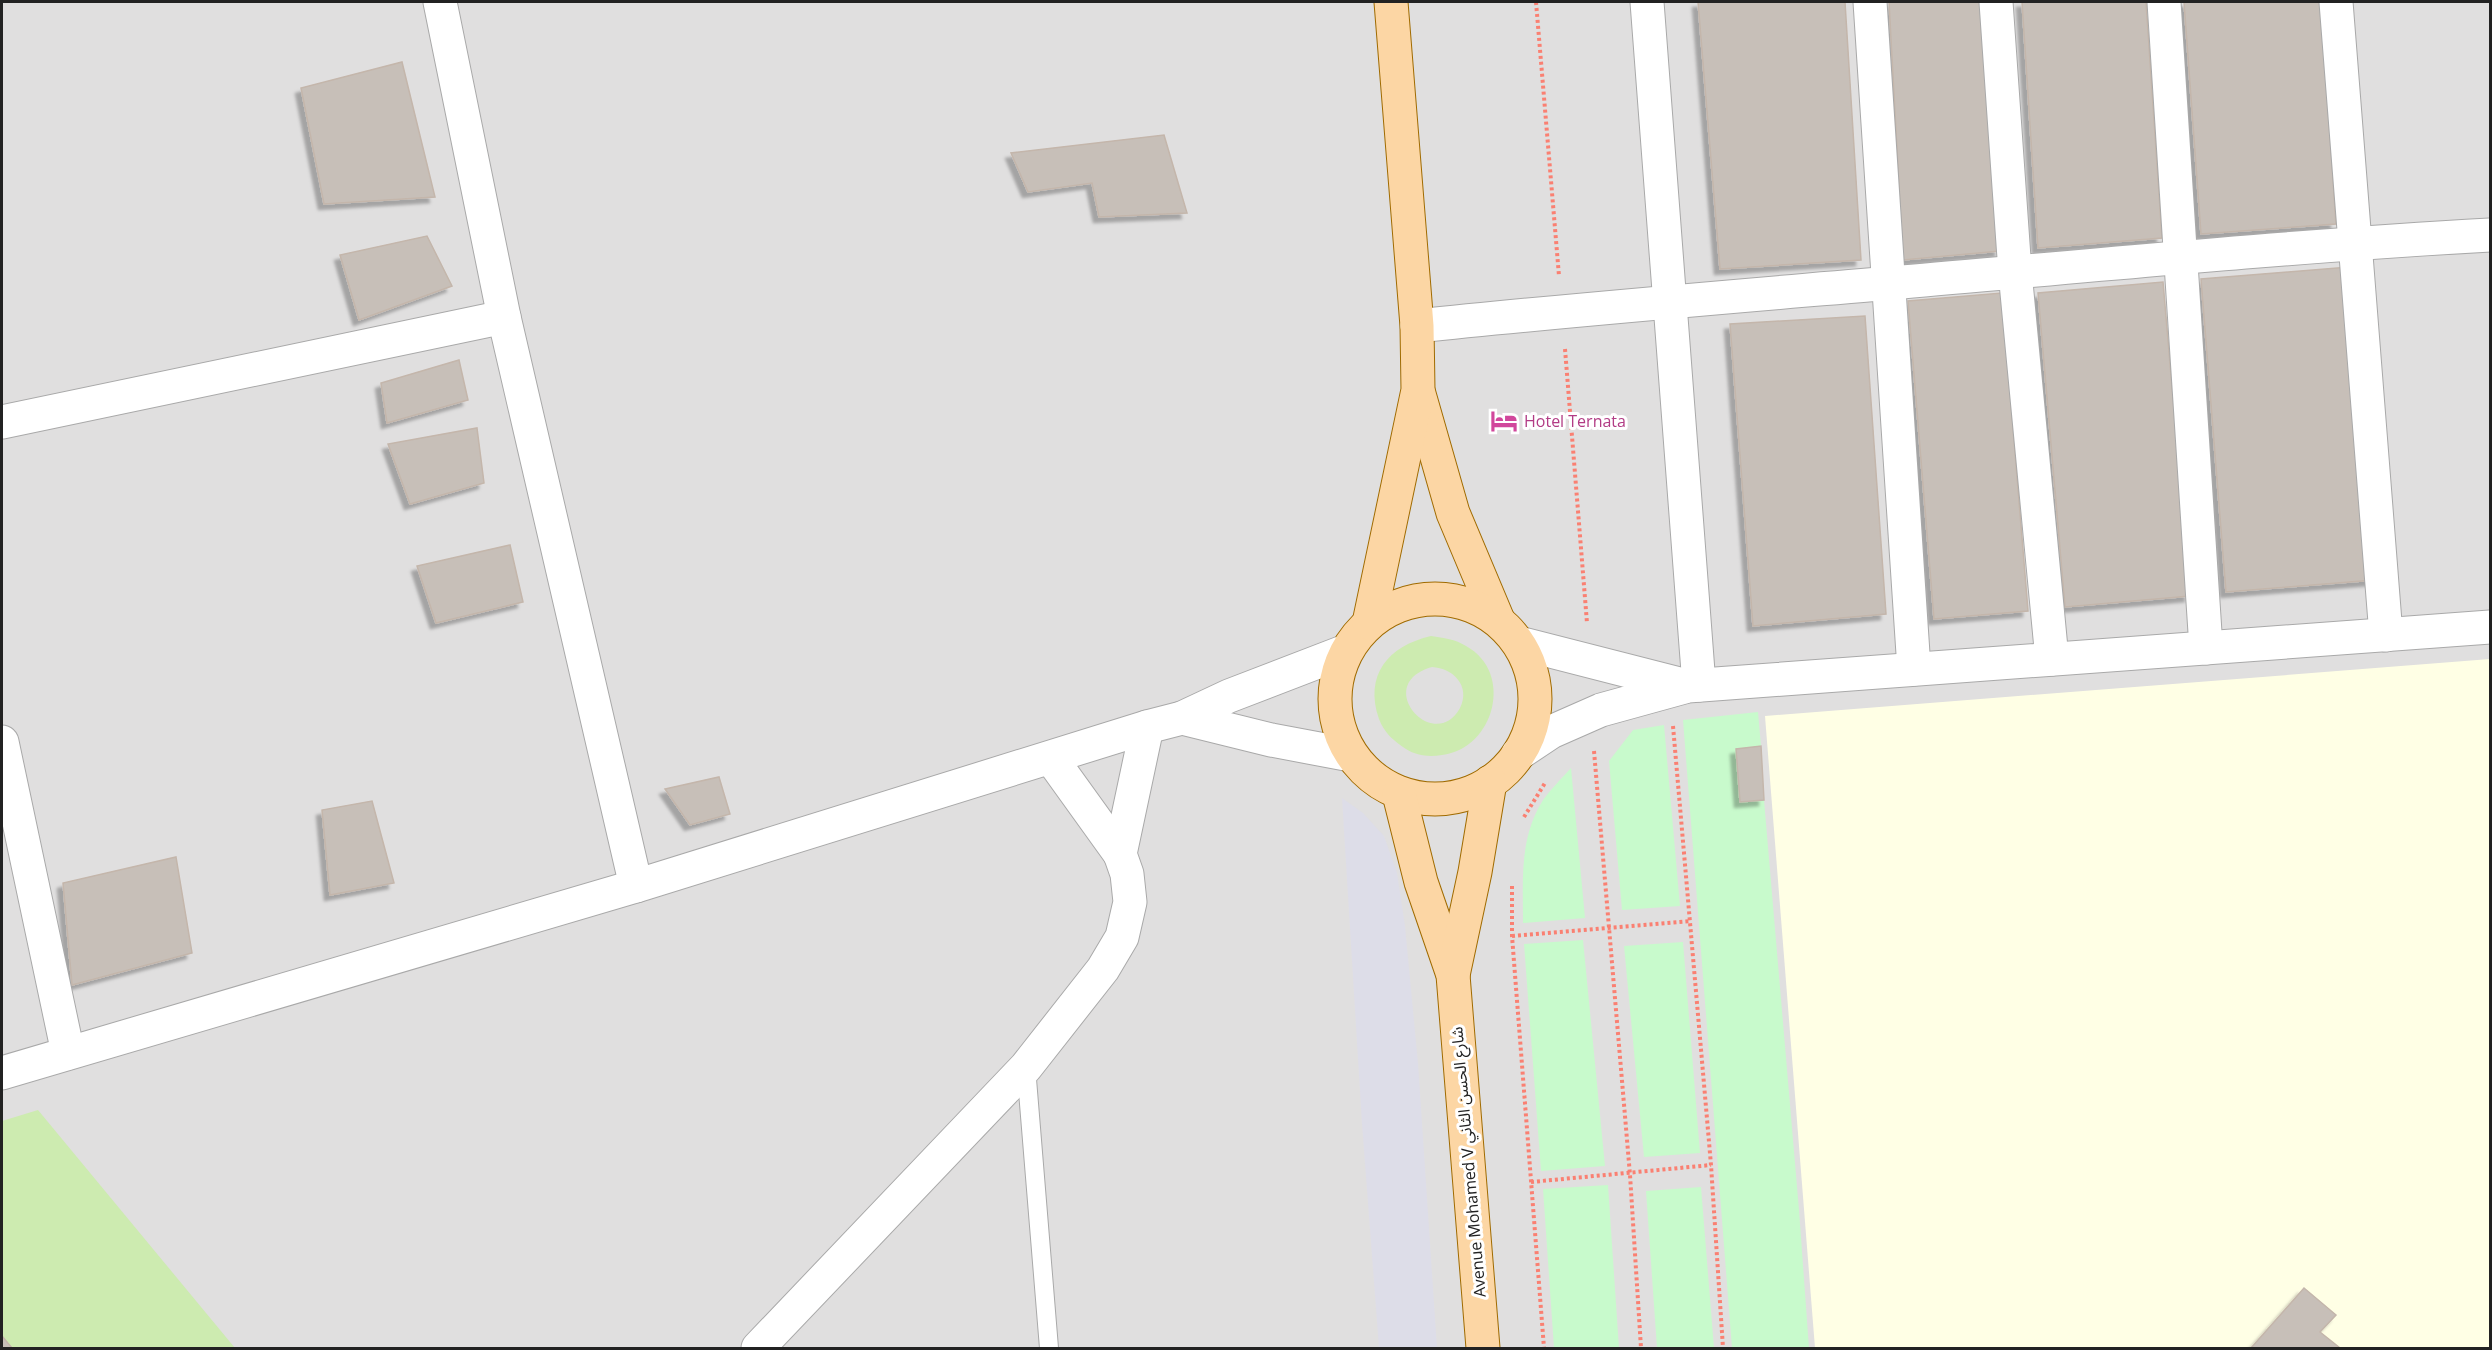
<svg xmlns="http://www.w3.org/2000/svg" width="2492" height="1350" font-family="'Open Sans','Noto Sans Arabic',sans-serif">
	<style>
		.residential { fill: #e0dfdf }
		.education { fill: #ffffe5 }
		.grass { fill: #cdebb0; fill-rule: evenodd }
		.park { fill: #c8facc }
		.plaza { fill: #dddde8 }
		.building { fill: #c7bfb8; stroke: #c4b6ab; stroke-width: 1.5; filter: url(#shadow) }
		.lines { fill: none; stroke-linecap: round; stroke-linejoin: round }
		.service-casing { stroke: #a9a9a9; stroke-width: 20 }
		.minor-casing { stroke: #a9a9a9; stroke-width: 35 }
		.primary-casing { stroke: #a06b00; stroke-width: 35 }
		.path { stroke: #fa8072; stroke-width: 4; stroke-dasharray: 3 3; stroke-linecap: butt }
		.service { stroke: #fff; stroke-width: 18 }
		.minor { stroke: #fff; stroke-width: 33 }
		.primary { stroke: #fcd6a4; stroke-width: 33 }
		.labels { text-anchor: middle; stroke-width: 6; stroke-linejoin: round; paint-order: stroke }
		.hotel-label { font-size: 16px; fill: #b23c85; stroke: #fff; text-anchor: start }
		.street-label { font-size: 16px; fill: #222; stroke: #fff }
	</style>
	<defs>
		<filter id="shadow"><feDropShadow dx="-5.5" dy="5.5" stdDeviation="1.5" flood-color="#0004"/></filter>
	</defs>
	<rect width="100%" height="100%" fill="#f2efe9"/>
	<rect class="residential" x="2" y="2" width="2488" height="1346"/>
	<polygon class="education" points="2490,659 2490,1348 1815,1348 1765,716"/>
	<g class="grass">
		<path d="M 1431,636 C 1444,638 1455,639 1466,646 C 1515,673 1494,749 1442,755 C 1429,757 1417,756 1406,749 C 1395,742 1384,733 1379,719 C 1364,675 1388,646 1431,636 ZM 1432,667 C 1453,668 1471,686 1460,708 C 1434,755 1371,684 1432,667 Z"/>
		<polygon points="38,1110 235,1348 2,1348 2,1121"/>
	</g>
	<g class="park">
		<polygon points="1758,712 1761,746 1736,749 1740,802 1764,800 1799,1210 1809,1348 1732,1348 1683,720"/>
		<polygon points="1664,725 1680,906 1622,910 1609,761 1633,730"/>
		<path d="M 1571,768 L 1585,918 L 1523,923 C 1523,880 1519,838 1543,800 C 1551,789 1562,778 1571,768 Z"/>
		<polygon points="1583,940 1605,1166 1541,1171 1524,944"/>
		<polygon points="1683,942 1700,1153 1644,1157 1624,946"/>
		<polygon points="1608,1185 1619,1348 1554,1348 1543,1189"/>
		<polygon points="1701,1187 1714,1348 1657,1348 1646,1191"/>
	</g>
	<polygon class="plaza" points="1342,798 1363,813 1384,836 1397,873 1405,926 1418,1063 1437,1348 1379,1348 1362,1124"/>
	<g class="building">
		<polygon points="1698,2 1845,2 1861,260 1720,269"/>
		<polygon points="1889,2 1984,2 2000,251 1903,260"/>
		<polygon points="2022,2 2146,2 2162,238 2038,248"/>
		<polygon points="2184,2 2321,2 2336,224 2201,234"/>
		<polygon points="402,62 435,197 324,204 301,88"/>
		<polygon points="1164,135 1187,213 1099,217 1092,183 1028,192 1011,153"/>
		<polygon points="427,236 452,286 359,320 340,255"/>
		<polygon points="2349,267 2374,580 2226,592 2201,279"/>
		<polygon points="2163,282 2190,596 2065,607 2038,293"/>
		<polygon points="2002,293 2028,611 1934,619 1908,301"/>
		<polygon points="1865,316 1886,614 1753,626 1730,324"/>
		<polygon points="459,360 468,400 387,423 381,383"/>
		<polygon points="477,428 484,483 410,504 388,444"/>
		<polygon points="510,545 523,602 436,623 417,566"/>
		<polygon points="1761,746 1764,800 1740,802 1736,749"/>
		<polygon points="719,777 730,814 690,825 665,789"/>
		<polygon points="372,801 394,883 330,895 322,810"/>
		<polygon points="176,857 192,953 72,985 63,883"/>
		<polygon points="2304,1288 2336,1315 2320,1332 2340,1348 2251,1348"/>
		<polygon points="2,1336 12,1348 2,1348"/>
	</g>
	<g class="lines">
		<defs>
			<polyline id="service" points="1026,1067 1049,1348"/>
			<g id="minor">
				<polyline points="440,2 504,317 636,886 1147,727 1182,718 1229,696 1346,651"/>
				<polyline points="1647,2 1699,685"/>
				<polyline points="1870,2 1914,669"/>
				<polyline points="1996,2 2015,272 2052,659"/>
				<polyline points="2164,2 2206,648"/>
				<polyline points="2336,2 2386,635"/>
				<path d="M 1417,326 C 1578,309 1740,296 1902,282 C 2098,265 2294,246 2490,235"/>
				<polyline points="2,422 504,317"/>
				<polyline points="1519,643 1687,686"/>
				<polyline points="1182,718 1271,740 1351,755"/>
				<polyline points="2,742 68,1053"/>
				<polyline points="1518,754 1551,732 1601,710 1688,686 2490,627"/>
				<polyline points="1051,758 1120,854"/>
				<polyline points="2,1073 636,886"/>
				<polyline points="758,1348 1026,1067 1103,969 1122,937 1130,902 1127,874 1120,854 1147,727"/>
			</g>
			<g id="primary">
				<polyline points="1419,394 1453,513 1498,620"/>
				<circle cx="1435" cy="699" r="100"/>
				<polyline points="1369,623 1418,390 1417,326 1391,2"/>
				<polyline points="1399,794 1421,882 1453,975 1483,1348"/>
				<polyline points="1453,975 1475,872 1490,782"/>
			</g>
		</defs>
		<use href="#service" class="service-casing"/>
		<use href="#minor" class="minor-casing"/>
		<use href="#primary" class="primary-casing"/>
		<g class="path">
			<polyline points="1536,2 1559,276"/>
			<polyline points="1565,349 1587,623"/>
			<polyline points="1673,726 1711,1165 1723,1348"/>
			<polyline points="1594,751 1630,1175 1641,1348"/>
			<polyline points="1524,817 1545,783"/>
			<polyline points="1512,886 1512,936 1544,1348"/>
			<polyline points="1512,936 1690,921"/>
			<polyline points="1531,1182 1711,1165"/>
		</g>
		<use href="#service" class="service"/>
		<use href="#minor" class="minor"/>
		<use href="#primary" class="primary"/>
	</g>
	<defs>
		<symbol id="hotel-bare" viewBox="-9 -9 18 18"><path d="M-6-4.5h1.5V1H6V5H4.5V3h-9V5H-6ZM-4 0a1.8 1.8 0 1 1 3.6 0ZM.5 0V-2.5h3Q6-2.5 6 0Z" fill="#d1479c" stroke="#fff" stroke-width="2.5" paint-order="stroke"/></symbol>
	</defs>
	<g fill-rule="evenodd">
		<use href="#hotel-bare" x="1485" y="402" width="38" height="38"/>
	</g>
	<g class="labels">
		<g class="hotel-label">
			<text x="1524" y="427">Hotel Ternata</text>
		</g>
		<g class="street-label">
			<text transform="translate(1468 1162) rotate(-95)" y="6">Avenue Mohamed V شارع الحسن الثاني</text>
		</g>
	</g>
	<rect width="2492" height="1350" fill="none" stroke="#222222" stroke-width="6"/>
</svg>
